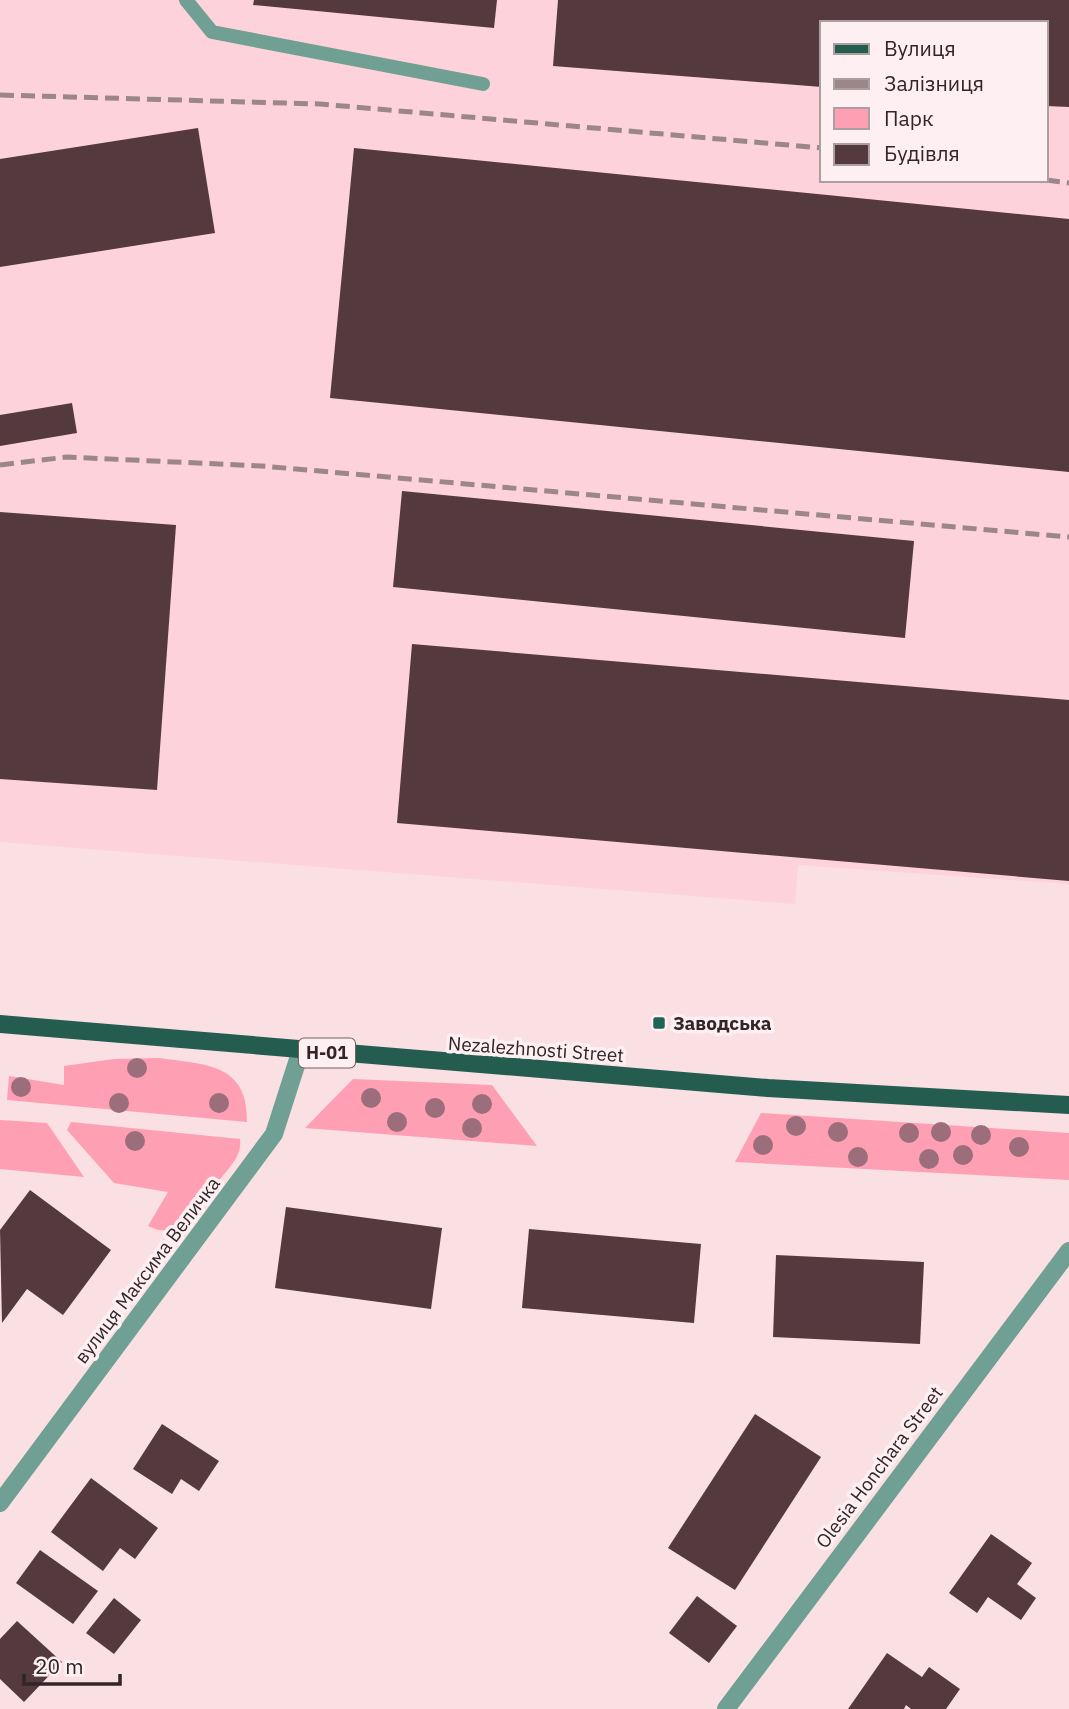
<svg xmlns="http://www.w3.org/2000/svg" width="1069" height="1709" font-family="'IBM Plex Sans',sans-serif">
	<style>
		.built { fill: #fdd2da; fill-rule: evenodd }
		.green { fill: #fe9fb4 }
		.building { fill: #54393f }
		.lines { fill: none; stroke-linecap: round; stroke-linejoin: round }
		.service { stroke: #6fa093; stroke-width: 14 }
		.minor { stroke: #6fa093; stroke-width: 18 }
		.primary { stroke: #245d50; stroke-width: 18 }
		.rail { stroke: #9b878a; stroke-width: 5; stroke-dasharray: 14 7; stroke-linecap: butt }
		.tree { fill: #9c6e7b }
		.poi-dot { fill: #1f6354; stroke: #fef0f2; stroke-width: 2.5 }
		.labels { text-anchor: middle; stroke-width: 7; stroke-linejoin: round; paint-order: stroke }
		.shield { fill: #fef0f2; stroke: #6e6264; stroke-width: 2 }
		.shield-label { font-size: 18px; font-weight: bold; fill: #312527 }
		.poi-label { font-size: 19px; font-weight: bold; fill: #312527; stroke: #fef0f2; text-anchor: start }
		.street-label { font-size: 19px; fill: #312527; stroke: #fef0f2 }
	</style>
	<rect width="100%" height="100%" fill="#fadfe3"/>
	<path class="built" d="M 0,0 L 1069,0 L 1069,884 L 798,865 L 795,904 L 0,842 ZM 822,23 L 1046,23 L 1046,180 L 822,180 Z"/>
	<g class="green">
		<path d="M 160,1058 C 206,1065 248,1063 247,1122 L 7,1100 L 9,1076 L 64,1085 L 64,1066 L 114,1059 Z"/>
		<polygon points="353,1079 492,1085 537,1146 305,1128"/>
		<polygon points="761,1113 1069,1133 1069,1180 735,1162"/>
		<polygon points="0,1120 47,1123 84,1177 0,1169"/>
		<path d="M 71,1122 L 240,1139 C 241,1147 239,1153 235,1160 C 227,1173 182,1223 169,1229 C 162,1232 155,1229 148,1226 L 168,1192 L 114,1183 L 67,1130 Z"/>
	</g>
	<g class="building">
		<polygon points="254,0 497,0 494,28 253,5"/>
		<polygon points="558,0 1069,0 1069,107 1046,106 1046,23 822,23 822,87 553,66"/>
		<polygon points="198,128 215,233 0,267 0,159"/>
		<polygon points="354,148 1069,219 1069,472 330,398"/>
		<polygon points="72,403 77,433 0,446 0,415"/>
		<polygon points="402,491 914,541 905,638 393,587"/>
		<polygon points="0,512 176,525 157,790 0,779"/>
		<polygon points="412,644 1069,700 1069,881 397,823"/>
		<polygon points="30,1190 111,1250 63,1315 27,1289 2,1323 0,1230"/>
		<polygon points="286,1207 442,1228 431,1309 275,1288"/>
		<polygon points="529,1229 701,1244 694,1323 522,1308"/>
		<polygon points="776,1255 924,1262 920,1344 773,1337"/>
		<polygon points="755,1414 821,1457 735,1590 668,1548"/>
		<polygon points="162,1424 219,1461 199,1491 181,1479 172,1494 133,1469"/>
		<polygon points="91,1478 158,1528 135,1559 120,1548 103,1571 51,1532"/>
		<polygon points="991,1534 1032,1563 1017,1584 1036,1598 1021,1620 988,1597 977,1613 949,1593"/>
		<polygon points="40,1550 98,1591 73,1624 16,1583"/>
		<polygon points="697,1596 737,1626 709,1663 669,1633"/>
		<polygon points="114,1598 141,1620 114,1654 86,1633"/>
		<polygon points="17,1621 62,1662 24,1702 0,1679 0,1639"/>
		<polygon points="887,1653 922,1677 929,1667 960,1689 946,1709 911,1709 906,1705 904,1709 848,1709"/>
	</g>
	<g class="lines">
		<polyline class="service" points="186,0 212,32 483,84"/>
		<g class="minor">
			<polyline points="0,1503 274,1134 301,1050"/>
			<polyline points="726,1709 1069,1251"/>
		</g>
		<polyline class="primary" points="0,1024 768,1088 1069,1105"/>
		<g class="rail">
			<polyline points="0,95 320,104 822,148"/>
			<polyline points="1046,180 1069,183"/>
			<polyline points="0,465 67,457 262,466 1069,537"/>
		</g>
	</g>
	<g class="tree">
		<circle cx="137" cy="1068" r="10"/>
		<circle cx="21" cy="1087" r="10"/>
		<circle cx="371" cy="1098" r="10"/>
		<circle cx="119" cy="1103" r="10"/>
		<circle cx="219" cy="1103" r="10"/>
		<circle cx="482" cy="1104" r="10"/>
		<circle cx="435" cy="1108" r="10"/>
		<circle cx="397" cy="1122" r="10"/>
		<circle cx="796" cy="1126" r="10"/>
		<circle cx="472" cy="1128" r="10"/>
		<circle cx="838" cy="1132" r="10"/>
		<circle cx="941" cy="1132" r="10"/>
		<circle cx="909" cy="1133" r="10"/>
		<circle cx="981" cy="1135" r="10"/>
		<circle cx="135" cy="1141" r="10"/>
		<circle cx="763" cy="1145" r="10"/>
		<circle cx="1019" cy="1147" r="10"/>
		<circle cx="963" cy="1155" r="10"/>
		<circle cx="858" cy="1157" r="10"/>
		<circle cx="929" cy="1159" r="10"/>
	</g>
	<rect class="poi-dot" x="652" y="1016" width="14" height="14" rx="3.5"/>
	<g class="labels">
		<rect class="shield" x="299" y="1038.5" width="56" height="29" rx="5"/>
		<g class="shield-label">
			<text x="327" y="1059">Н-01</text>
		</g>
		<g class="poi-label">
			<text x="673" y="1030">Заводська</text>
		</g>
		<g class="street-label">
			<text transform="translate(536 1049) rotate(4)" y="7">Nezalezhnosti Street</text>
			<text transform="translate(147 1270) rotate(-53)" y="7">вулиця Максима Величка</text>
			<text transform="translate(879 1467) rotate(-53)" y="7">Olesia Honchara Street</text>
		</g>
	</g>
	<rect x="820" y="21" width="228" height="161" fill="#fef0f2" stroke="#ac9fa1" stroke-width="2"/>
	<rect x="834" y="44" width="35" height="10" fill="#245d50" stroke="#ac9fa1" stroke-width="2"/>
	<text x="884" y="56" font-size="21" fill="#312527">Вулиця</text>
	<rect x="834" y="79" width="35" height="10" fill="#9b878a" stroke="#ac9fa1" stroke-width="2"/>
	<text x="884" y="91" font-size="21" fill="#312527">Залізниця</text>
	<rect x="834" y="108" width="35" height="21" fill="#fe9fb4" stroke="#ac9fa1" stroke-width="2"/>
	<text x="884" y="126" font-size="21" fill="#312527">Парк</text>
	<rect x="834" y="144" width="35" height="21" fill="#54393f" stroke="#ac9fa1" stroke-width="2"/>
	<text x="884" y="161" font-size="21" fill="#312527">Будівля</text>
	<path d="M24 1674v10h96v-10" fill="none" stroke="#312527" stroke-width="3.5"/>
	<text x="35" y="1674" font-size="21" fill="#312527" stroke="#fef0f2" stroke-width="5" paint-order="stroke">20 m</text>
</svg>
